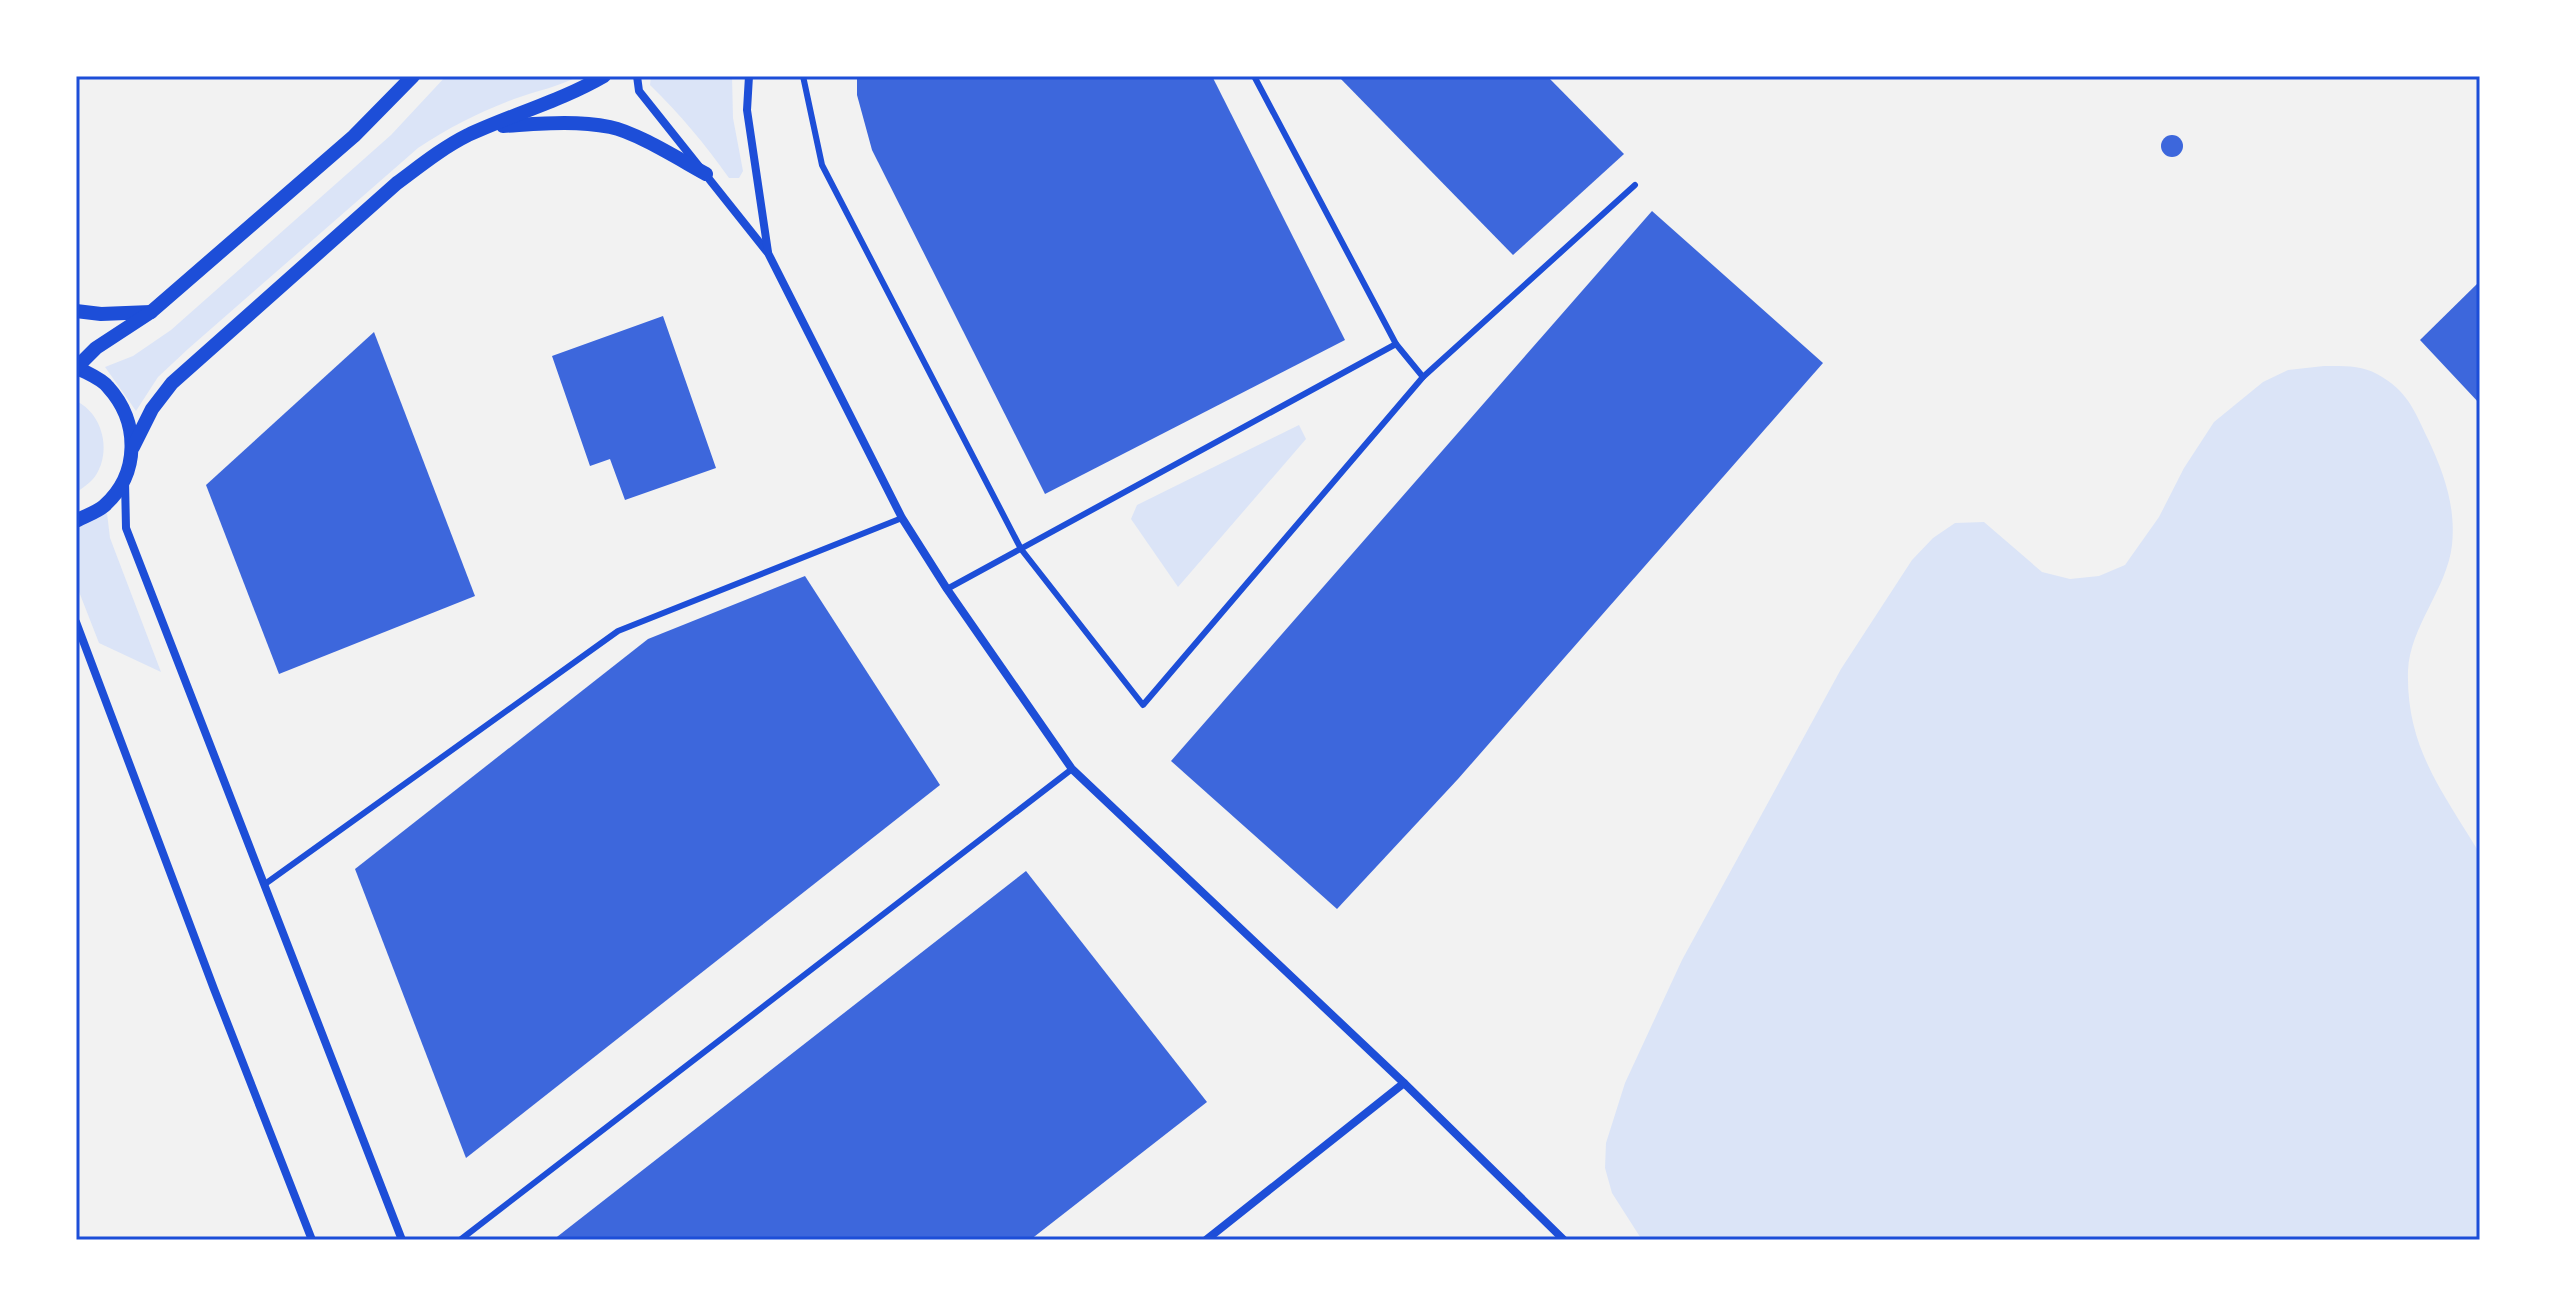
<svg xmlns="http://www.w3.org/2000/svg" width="2556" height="1316" font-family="'DejaVu Sans',sans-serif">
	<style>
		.green { fill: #dbe4f7 }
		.building { fill: #3d67dc }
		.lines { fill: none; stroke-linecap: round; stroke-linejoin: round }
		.service { stroke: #1d4ed8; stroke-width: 6 }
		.minor { stroke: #1d4ed8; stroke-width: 8 }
		.tertiary { stroke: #1d4ed8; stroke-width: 14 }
		.neatline { fill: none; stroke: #1d4ed8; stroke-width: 3 }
	</style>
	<rect width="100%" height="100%" fill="#f2f2f2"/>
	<g class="green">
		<path d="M 446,76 L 579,76 C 558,87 536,91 514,99 C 480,112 448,128 418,148 L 188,349 L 158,377 L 136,411 L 105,367 L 133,356 L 171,330 L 391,135 Z"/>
		<path d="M 651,76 L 732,76 L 733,118 L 743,171 L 739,178 L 729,178 C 705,144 680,114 650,85 Z"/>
		<path d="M 2324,366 C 2342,366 2361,365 2377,374 C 2408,391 2414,410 2428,439 C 2444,473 2456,507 2452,545 C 2447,589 2410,626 2408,671 C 2406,748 2443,792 2480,854 L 2480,1240 L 1642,1240 L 1612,1193 L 1605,1168 L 1606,1143 L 1625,1083 L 1682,960 L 1841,669 L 1912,560 L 1933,538 L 1955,523 L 1984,522 L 2042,572 L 2070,579 L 2099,576 L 2125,565 L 2159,517 L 2184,468 L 2214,422 L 2263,382 L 2288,370 Z"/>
		<path d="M 76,401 C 102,413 112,450 96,475 C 92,482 82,488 76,493 Z"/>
		<polygon points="1299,425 1306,439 1178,587 1131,519 1137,505"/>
		<polygon points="103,510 107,513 110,538 161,672 99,643 76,584 76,528"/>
	</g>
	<g class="building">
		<polygon points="857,76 1212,76 1345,340 1045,494 872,150 857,95"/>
		<polygon points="1338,76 1547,76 1624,154 1513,255"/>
		<circle cx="2172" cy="146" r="11"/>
		<polygon points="1652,211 1823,363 1458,779 1337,909 1171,761"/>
		<polygon points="2480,281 2480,404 2420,340"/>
		<polygon points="663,316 716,468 625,500 610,459 590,466 552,356"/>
		<polygon points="374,332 475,596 279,674 206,485"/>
		<polygon points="805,576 940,785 466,1158 355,869 648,639"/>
		<polygon points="1026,871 1207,1102 1030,1240 553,1240"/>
	</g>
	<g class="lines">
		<g class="service">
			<polyline points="803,76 822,165 1021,549 1143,705 1423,377 1635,185"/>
			<polyline points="1396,344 1423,377"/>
			<polyline points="947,589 1396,344 1254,76"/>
			<polyline points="265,884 618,631 902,518"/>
			<polyline points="460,1240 1072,769"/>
		</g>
		<g class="minor">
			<polyline points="637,76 639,91 768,253 902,518 947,589 1072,769 1404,1083 1564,1240"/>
			<polyline points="749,76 747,110 768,252"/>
			<polyline points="125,481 126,528 402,1240"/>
			<polyline points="76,622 214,989 312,1240"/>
			<polyline points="1206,1240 1404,1083"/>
		</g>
		<g class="tertiary">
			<path d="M 503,126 C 538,124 574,120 610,127 C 636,132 682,161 706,174"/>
			<polyline points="76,311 101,314 151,312"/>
			<path d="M 76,367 C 86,373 101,378 108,387 C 140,422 140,474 104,506 C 97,512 85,516 76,521"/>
			<polyline points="77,367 96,348 151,312 354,136 413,76"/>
			<path d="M 133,447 L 152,409 L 172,383 L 397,183 C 420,166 442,148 468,135 C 513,114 561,101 604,76"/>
		</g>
	</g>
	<rect width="2556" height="1316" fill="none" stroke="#ffffff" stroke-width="156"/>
	<rect x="78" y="78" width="2400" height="1160" class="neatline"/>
</svg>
